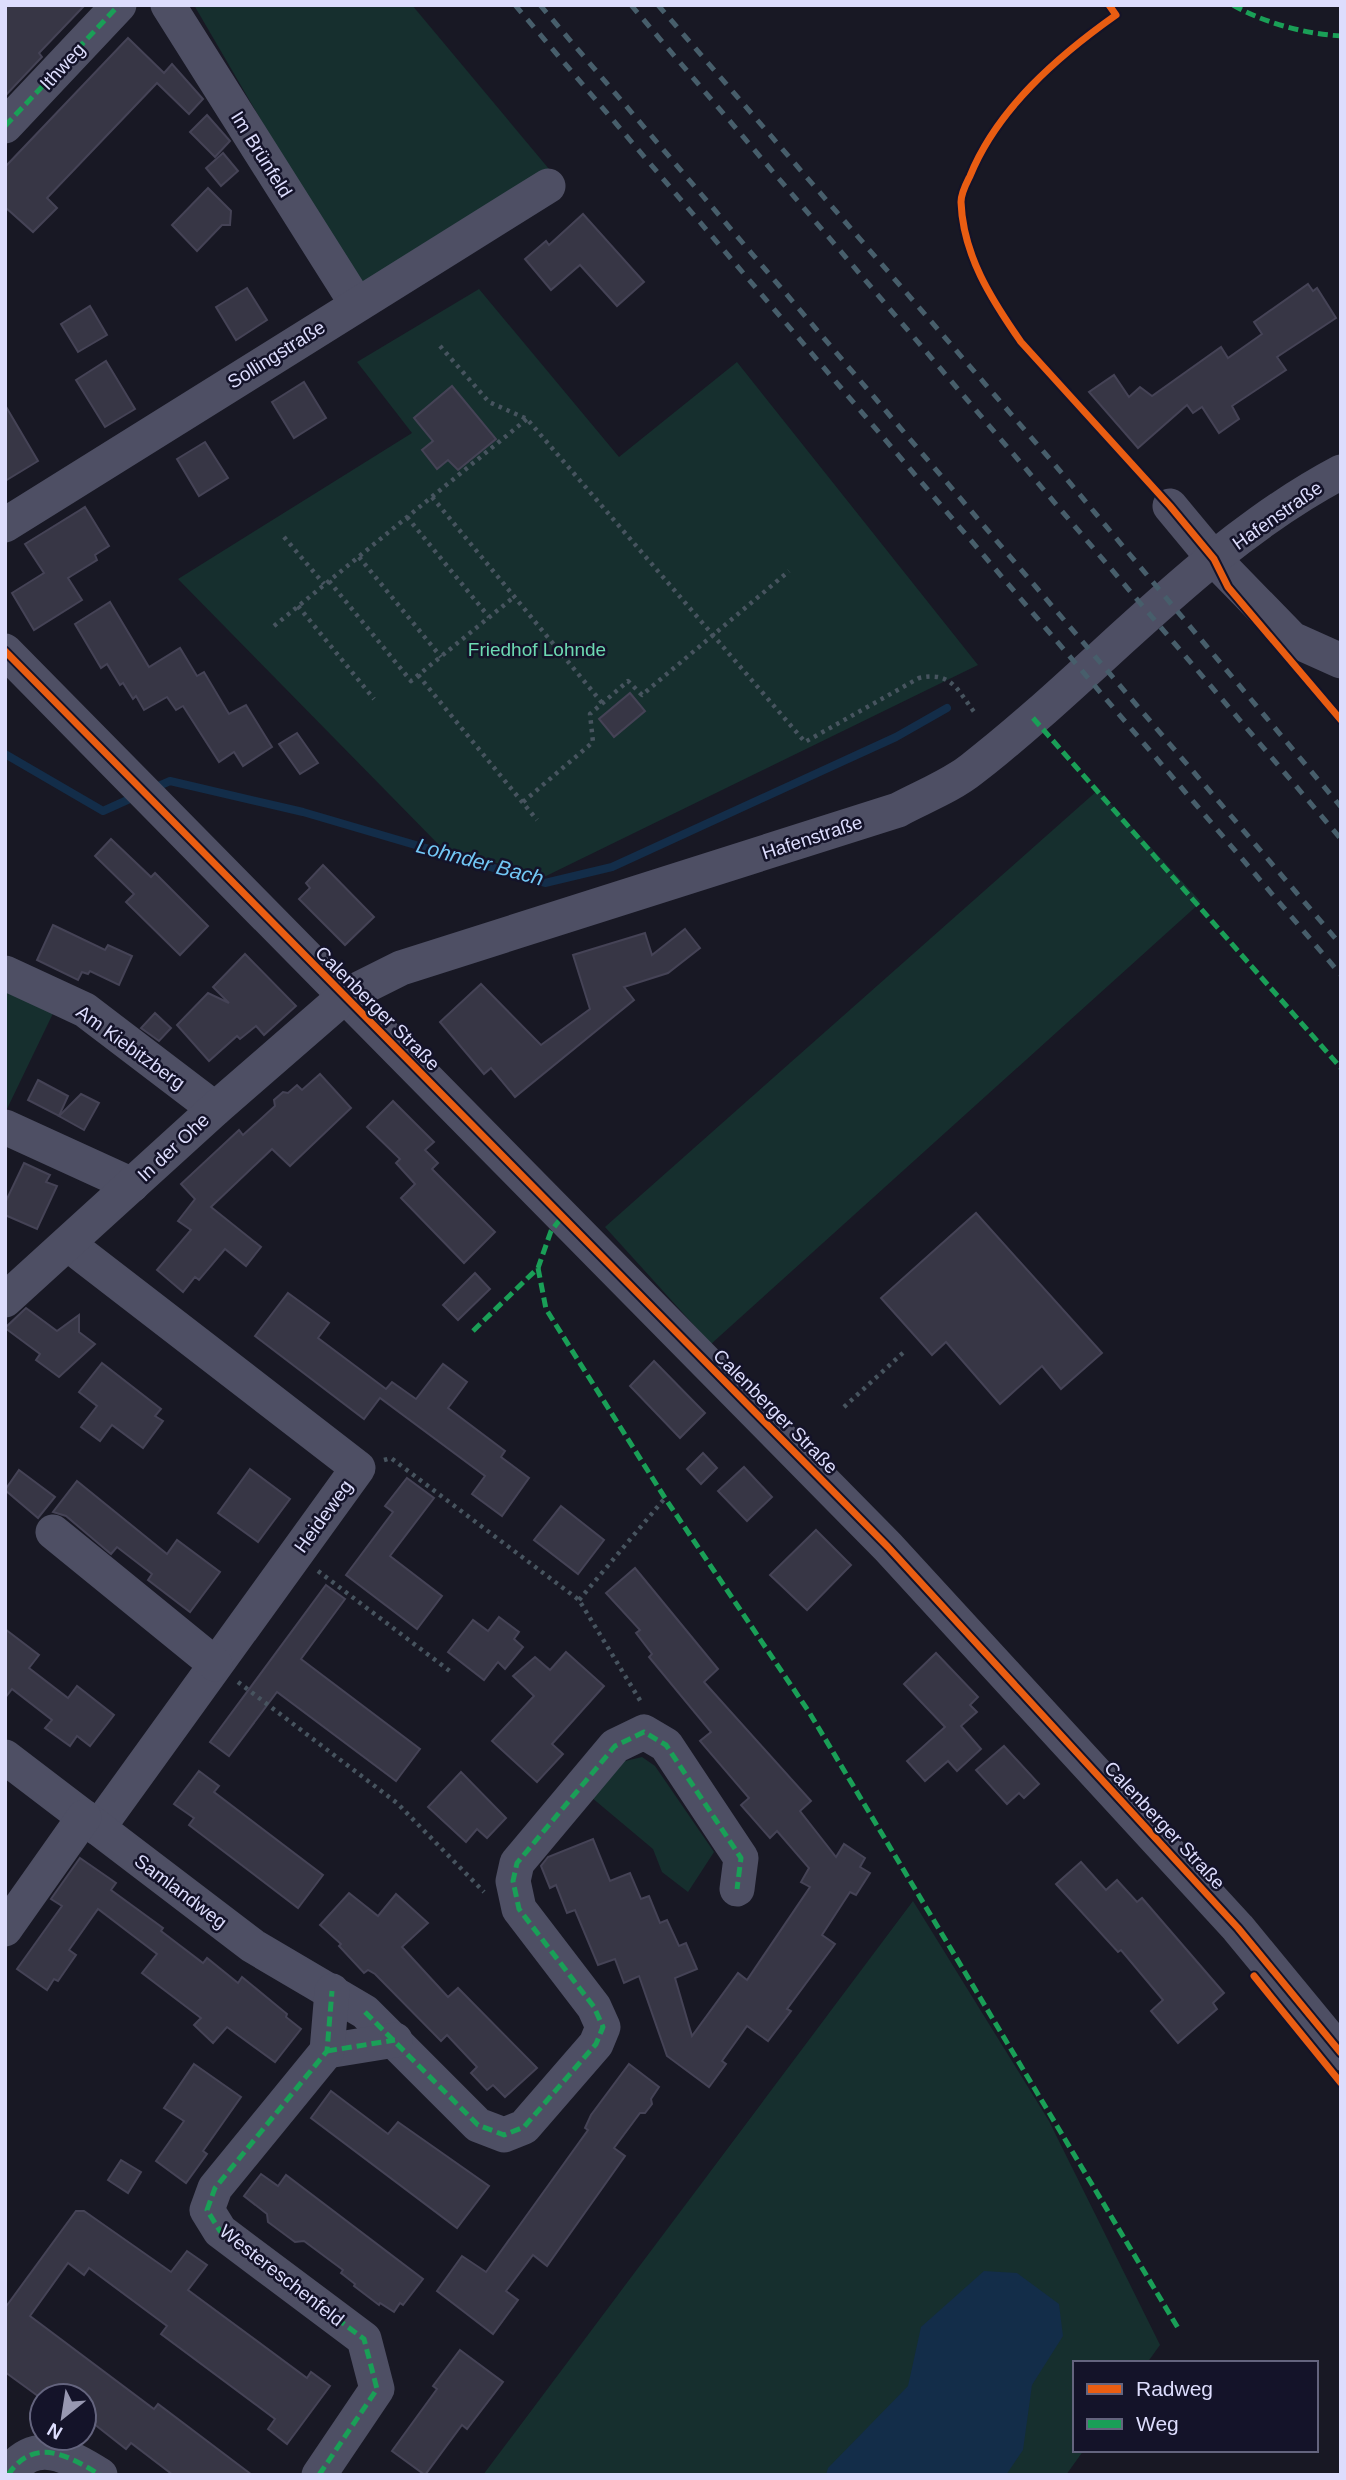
<svg xmlns="http://www.w3.org/2000/svg" width="1346" height="2480" font-family="Helvetica,sans-serif">
	<style>
		.green { fill: #162f2e }
		.water { fill: #132d49 }
		.lines { fill: none; stroke-linecap: round; stroke-linejoin: round }
		.stream { stroke: #132d49; stroke-width: 8 }
		.building { fill: #373645; stroke: #454356; stroke-width: 2 }
		.path { stroke: #47545f; stroke-width: 4.5; stroke-dasharray: 3.5 5; stroke-linecap: butt }
		.minor { stroke: #4e4f64; stroke-width: 35 }
		.rail { stroke: #475e6b; stroke-width: 5; stroke-dasharray: 10 9; stroke-linecap: butt }
		.quiet { stroke: #1a9f57; stroke-width: 5; stroke-dasharray: 10 5; stroke-linecap: butt }
		.cycleway-casing { stroke: #141329; stroke-width: 11 }
		.cycleway { stroke: #e95d12; stroke-width: 7 }
		.labels { text-anchor: middle; stroke-width: 5; stroke-linejoin: round; paint-order: stroke }
		.street-label { font-size: 19px; fill: #ddddfd; stroke: #141329 }
		.park-label { font-size: 19px; fill: #6dd9b2; stroke: #141329 }
		.water-label { font-size: 21px; font-style: italic; fill: #72c7f5; stroke: #141329 }
	</style>
	<rect width="100%" height="100%" fill="#181824"/>
	<g class="green">
		<polygon points="194,5 412,5 554,175 360,290"/>
		<polygon points="479,289 619,457 737,362 978,665 544,877 441,847 178,579 412,433 357,362"/>
		<polygon points="1098,790 1201,902 711,1344 605,1227"/>
		<polygon points="5,979 58,1003 5,1113"/>
		<polygon points="642,1757 655,1766 714,1852 688,1892 662,1872 653,1849 591,1797 621,1762"/>
		<polygon points="913,1901 1049,2121 1160,2345 1147,2363 1075,2363 1075,2450 1084,2450 1066,2475 483,2475"/>
	</g>
	<polygon class="water" points="984,2271 1017,2273 1059,2304 1063,2336 1032,2385 1023,2450 1006,2475 826,2475 828,2468 908,2386 921,2327"/>
	<g class="lines">
		<g class="stream">
			<polyline points="5,754 103,811 134,797"/>
			<polyline points="152,789 170,781 303,812 545,883 612,867 896,737 947,708"/>
		</g>
	</g>
	<g class="building">
		<polygon points="5,5 85,5 39,53 42,57 5,96"/>
		<polygon points="128,38 164,73 172,64 203,99 189,114 157,83 47,198 57,208 33,232 5,207 5,167"/>
		<polygon points="207,115 230,141 215,157 190,132"/>
		<polygon points="223,153 238,171 221,186 206,168"/>
		<polygon points="208,188 231,211 230,225 222,225 197,251 172,225"/>
		<polygon points="583,214 644,282 617,306 580,265 551,290 525,259 546,241 549,245"/>
		<polygon points="1308,284 1313,291 1317,288 1336,318 1277,357 1286,370 1232,406 1239,419 1219,433 1202,407 1193,413 1187,405 1138,448 1089,392 1114,375 1129,397 1140,387 1152,396 1221,347 1228,358 1262,334 1254,322"/>
		<polygon points="247,288 267,320 236,340 216,307"/>
		<polygon points="90,306 107,335 78,352 61,324"/>
		<polygon points="106,361 135,409 105,427 76,380"/>
		<polygon points="304,382 326,418 294,438 272,402"/>
		<polygon points="452,386 496,439 458,470 448,460 437,469 422,450 433,441 414,418"/>
		<polygon points="5,405 38,461 5,481"/>
		<polygon points="205,442 228,478 199,496 177,459"/>
		<polygon points="85,507 109,546 95,555 97,560 68,578 82,600 34,630 12,593 44,573 25,544"/>
		<polygon points="110,602 149,667 180,648 197,676 204,672 229,714 246,705 272,747 243,766 234,752 219,762 183,706 176,710 167,697 144,710 136,696 133,699 123,683 120,685 107,664 101,668 75,624"/>
		<polygon points="630,693 645,711 614,737 599,719"/>
		<polygon points="297,733 318,763 300,774 279,744"/>
		<polygon points="111,839 151,877 155,873 208,926 180,955 126,902 134,894 95,856"/>
		<polygon points="323,865 374,917 345,945 299,899 310,888 306,883"/>
		<polygon points="53,925 105,950 108,945 132,956 119,985 90,971 88,974 82,972 78,980 37,960"/>
		<polygon points="685,929 700,948 668,973 624,987 634,1000 515,1097 491,1068 484,1074 440,1022 481,984 541,1045 590,1009 573,955 645,933 652,955"/>
		<polygon points="245,954 296,1006 264,1035 256,1026 240,1039 237,1036 209,1061 177,1025 208,993 229,1003 213,987"/>
		<polygon points="155,1013 171,1028 159,1041 141,1028"/>
		<polygon points="320,1074 351,1108 290,1166 272,1149 211,1207 261,1247 246,1266 225,1249 199,1280 195,1277 183,1292 157,1270 191,1230 178,1221 195,1199 181,1184 239,1130 243,1135 275,1106 274,1100 283,1092 288,1093 297,1085 302,1090"/>
		<polygon points="38,1080 68,1096 59,1116 28,1100"/>
		<polygon points="81,1094 99,1103 84,1130 59,1116"/>
		<polygon points="393,1101 434,1142 425,1150 438,1163 432,1169 495,1232 464,1263 401,1198 415,1184 396,1163 400,1159 367,1127"/>
		<polygon points="24,1163 50,1175 46,1182 57,1186 37,1229 5,1215 5,1203"/>
		<polygon points="976,1213 1102,1353 1061,1389 1042,1366 1000,1404 946,1342 932,1355 881,1298"/>
		<polygon points="475,1273 490,1289 458,1320 443,1305"/>
		<polygon points="288,1293 329,1323 318,1338 386,1389 392,1382 416,1399 443,1364 467,1382 448,1408 505,1451 501,1457 529,1478 502,1516 472,1494 485,1476 380,1398 364,1419 255,1336"/>
		<polygon points="26,1308 57,1331 79,1315 79,1332 95,1344 59,1377 36,1360 40,1354 5,1328"/>
		<polygon points="654,1361 705,1413 680,1438 630,1386"/>
		<polygon points="102,1363 161,1409 155,1416 163,1421 143,1448 112,1425 100,1441 81,1427 97,1406 79,1392"/>
		<polygon points="703,1453 717,1468 701,1484 687,1469"/>
		<polygon points="744,1467 772,1497 747,1521 718,1491"/>
		<polygon points="250,1469 290,1499 258,1542 218,1513"/>
		<polygon points="19,1470 55,1497 38,1518 5,1490"/>
		<polygon points="407,1478 434,1498 390,1556 442,1596 417,1629 346,1575 393,1512 385,1506"/>
		<polygon points="77,1481 167,1554 177,1540 220,1572 190,1612 148,1580 152,1574 117,1547 111,1554 66,1516 53,1512"/>
		<polygon points="561,1506 604,1540 578,1574 534,1540"/>
		<polygon points="816,1530 851,1565 807,1610 770,1575"/>
		<polygon points="635,1568 718,1669 704,1682 811,1801 800,1811 836,1857 844,1844 865,1858 860,1867 870,1873 856,1895 850,1892 822,1935 835,1944 787,2009 791,2011 768,2041 747,2026 722,2061 726,2064 709,2087 667,2056 639,1976 624,1983 615,1959 598,1965 575,1910 567,1913 556,1885 550,1888 541,1866 548,1857 593,1839 610,1881 630,1873 641,1899 649,1896 660,1923 667,1920 679,1946 686,1943 697,1969 675,1978 692,2036 738,1973 747,1980 810,1887 801,1882 809,1868 777,1831 770,1838 741,1805 749,1798 700,1741 711,1732 649,1657 652,1654 636,1633 640,1630 606,1593"/>
		<polygon points="326,1585 345,1599 301,1659 420,1749 396,1781 277,1692 229,1756 210,1742"/>
		<polygon points="499,1617 519,1632 514,1639 523,1647 505,1669 498,1662 484,1680 448,1652 473,1620 488,1631"/>
		<polygon points="5,1629 39,1655 29,1668 68,1698 77,1686 114,1715 90,1746 77,1736 70,1746 45,1728 52,1720 12,1689 5,1698"/>
		<polygon points="566,1652 604,1686 552,1744 563,1754 537,1782 492,1741 534,1696 513,1676 535,1657 550,1670"/>
		<polygon points="936,1653 978,1697 970,1705 977,1712 961,1726 981,1749 957,1771 948,1761 925,1781 907,1761 945,1727 904,1684"/>
		<polygon points="1004,1746 1039,1784 1024,1798 1019,1793 1007,1804 976,1770"/>
		<polygon points="199,1771 219,1786 214,1792 323,1875 298,1908 189,1825 194,1818 174,1804"/>
		<polygon points="461,1772 506,1818 487,1838 477,1829 466,1842 428,1807"/>
		<polygon points="80,1858 116,1883 111,1890 163,1928 161,1931 203,1963 207,1958 238,1983 242,1977 287,2014 286,2017 301,2029 275,2062 227,2027 213,2043 194,2025 201,2018 142,1973 157,1954 98,1909 69,1950 76,1955 58,1981 54,1979 47,1990 17,1969 62,1906 51,1899"/>
		<polygon points="1081,1862 1106,1890 1117,1880 1137,1902 1142,1898 1224,1993 1213,2003 1217,2009 1178,2043 1151,2011 1163,2000 1121,1950 1118,1952 1056,1884"/>
		<polygon points="349,1893 378,1916 396,1894 428,1923 402,1947 448,1997 458,1988 537,2068 505,2097 493,2085 487,2090 471,2073 477,2067 447,2035 441,2041 375,1974 368,1970 364,1973 339,1946 341,1944 320,1925"/>
		<polygon points="194,2064 241,2097 203,2151 207,2154 186,2183 156,2161 184,2121 164,2108"/>
		<polygon points="629,2064 659,2087 651,2099 652,2104 645,2113 640,2113 614,2148 625,2156 547,2266 533,2255 506,2291 518,2300 493,2334 437,2291 462,2256 486,2272 588,2130 585,2128 591,2115"/>
		<polygon points="331,2091 388,2134 398,2122 489,2186 457,2228 311,2118"/>
		<polygon points="121,2160 141,2172 128,2193 108,2180"/>
		<polygon points="261,2174 278,2186 286,2175 423,2279 403,2305 400,2303 394,2312 380,2303 379,2305 354,2286 355,2284 341,2273 343,2270 304,2241 295,2242 268,2222 267,2214 244,2196"/>
		<polygon points="76,2211 84,2211 171,2272 187,2251 207,2265 188,2290 307,2378 311,2372 330,2386 287,2444 268,2429 275,2419 161,2334 167,2326 89,2268 84,2275 68,2263 30,2316 154,2409 158,2404 252,2475 173,2475 131,2443 126,2449 84,2416 84,2396 38,2396 5,2372 5,2308"/>
		<polygon points="460,2350 503,2382 467,2429 462,2425 425,2475 392,2451 437,2389 433,2386"/>
	</g>
	<g class="lines">
		<g class="path">
			<path d="M 440,346 L 489,402 L 527,419 L 805,742 L 919,678 C 952,671 957,690 975,713"/>
			<polyline points="432,497 603,704"/>
			<polyline points="407,517 489,617"/>
			<polyline points="284,537 324,584"/>
			<polyline points="359,557 441,657"/>
			<polyline points="329,581 411,681 514,597"/>
			<polyline points="298,606 374,699"/>
			<polyline points="274,626 527,419"/>
			<polyline points="418,675 537,820"/>
			<polyline points="523,802 593,742 590,714 628,681 642,695 789,571"/>
			<polyline points="844,1407 906,1350"/>
			<polyline points="384,1460 391,1458 579,1600 641,1702"/>
			<polyline points="318,1571 451,1672"/>
			<polyline points="579,1600 665,1498"/>
			<polyline points="238,1682 397,1803 484,1892"/>
		</g>
		<g class="minor">
			<polyline points="168,5 356,303"/>
			<polyline points="5,126 119,5"/>
			<polyline points="1170,506 1214,559 1292,639 1341,661"/>
			<polyline points="5,525 548,186"/>
			<polyline points="5,651 888,1547 1238,1928 1341,2053"/>
			<polyline points="5,973 85,1010 215,1109"/>
			<polyline points="5,1127 132,1185"/>
			<polyline points="68,1244 358,1468 98,1828"/>
			<path d="M 5,1300 L 215,1109 L 345,996 L 401,968 L 898,810 C 922,797 951,786 972,769 C 1096,673 1201,546 1341,472"/>
			<polyline points="53,1532 215,1664"/>
			<polyline points="5,1757 253,1946 365,2012 478,2125 504,2135 524,2127 596,2044 603,2027 594,2007 519,1909 513,1881 517,1863 615,1746 644,1732 666,1745 741,1858 737,1889"/>
			<polyline points="5,1929 84,1817"/>
			<polyline points="327,2051 395,2040"/>
			<path d="M 8,2475 C 34,2436 68,2455 100,2475"/>
			<polyline points="319,2475 377,2389 364,2339 220,2231 207,2210 215,2188 327,2051 332,1991"/>
		</g>
		<g class="rail">
			<polyline points="515,5 1341,975"/>
			<polyline points="540,5 1341,945"/>
			<polyline points="631,5 1341,839"/>
			<polyline points="658,5 1055,465 1341,807"/>
		</g>
		<g class="quiet">
			<path d="M 1233,5 C 1264,23 1306,34 1341,36"/>
			<polyline points="5,126 119,5"/>
			<polyline points="1033,718 1341,1068"/>
			<polyline points="538,1268 546,1309 571,1349 665,1498 809,1712 1178,2328"/>
			<polyline points="473,1331 538,1268 551,1231 562,1217"/>
			<polyline points="365,2012 478,2125 504,2135 524,2127 596,2044 603,2027 594,2007 519,1909 513,1881 517,1863 615,1746 644,1732 666,1745 741,1858 737,1889"/>
			<polyline points="327,2051 395,2040"/>
			<path d="M 8,2475 C 34,2436 68,2455 100,2475"/>
			<polyline points="319,2475 377,2389 364,2339 220,2231 207,2210 215,2188 327,2051 332,1991"/>
		</g>
		<defs>
			<g id="cycleway">
				<path d="M 1109,5 L 1116,15 C 1058,56 997,109 970,176 C 966,184 961,193 961,202 C 963,255 991,299 1021,342 L 1170,506 L 1214,559 L 1228,587 L 1341,720"/>
				<polyline points="5,651 888,1547 1238,1928 1341,2053"/>
				<polyline points="1254,1976 1341,2083"/>
			</g>
		</defs>
		<use href="#cycleway" class="cycleway-casing"/>
		<use href="#cycleway" class="cycleway"/>
	</g>
	<g class="labels">
		<g class="street-label">
			<text transform="translate(62 66) rotate(-47)" y="7">Ithweg</text>
			<text transform="translate(262 154) rotate(58)" y="7">Im Brünfeld</text>
			<text transform="translate(276 354) rotate(-32)" y="7">Sollingstraße</text>
			<text transform="translate(1277 515) rotate(-35)" y="7">Hafenstraße</text>
			<text transform="translate(812 837) rotate(-18)" y="7">Hafenstraße</text>
			<text transform="translate(378 1008) rotate(45)" y="7">Calenberger Straße</text>
			<text transform="translate(131 1047) rotate(36)" y="7">Am Kiebitzberg</text>
			<text transform="translate(173 1147) rotate(-43)" y="7">In der Ohe</text>
			<text transform="translate(776 1411) rotate(45)" y="7">Calenberger Straße</text>
			<text transform="translate(323 1516) rotate(-54)" y="7">Heideweg</text>
			<text transform="translate(1165 1825) rotate(47)" y="7">Calenberger Straße</text>
			<text transform="translate(181 1891) rotate(37)" y="7">Samlandweg</text>
			<text transform="translate(282 2275) rotate(38)" y="7">Westereschenfeld</text>
		</g>
		<g class="park-label">
			<text x="537" y="656">Friedhof Lohnde</text>
		</g>
		<g class="water-label">
			<text transform="translate(480 862) rotate(15)" y="7">Lohnder Bach</text>
		</g>
	</g>
	<rect width="1346" height="2480" fill="none" stroke="#ddddfd" stroke-width="14"/>
	<rect x="1073" y="2361" width="245" height="91" fill="#141329" stroke="#64647e" stroke-width="2"/>
	<rect x="1087" y="2384" width="35" height="10" fill="#e95d12" stroke="#64647e" stroke-width="2"/>
	<text x="1136" y="2396" font-size="21" fill="#ddddfd">Radweg</text>
	<rect x="1087" y="2419" width="35" height="10" fill="#1a9f57" stroke="#64647e" stroke-width="2"/>
	<text x="1136" y="2431" font-size="21" fill="#ddddfd">Weg</text>
	<g transform="translate(63 2417) rotate(210)"><circle r="33" fill="#141329" stroke="#64647e" stroke-width="2"/>
	<path d="M0-5L12 26L0 18L-12 26Z" fill="#9898b1"/>
	<text y="-10" font-size="19" font-weight="bold" text-anchor="middle" fill="#ddddfd">N</text>
	</g>
</svg>
